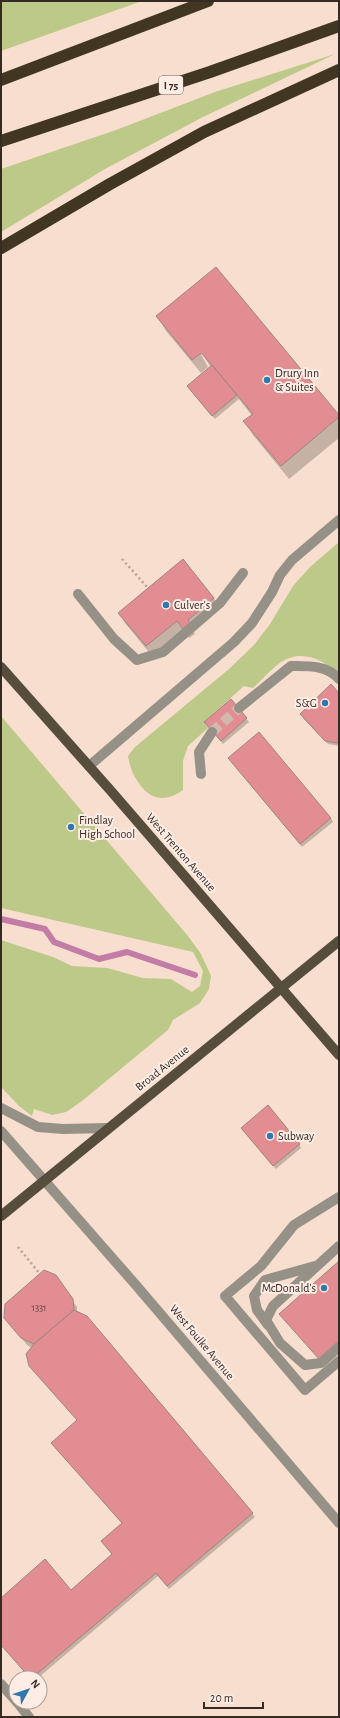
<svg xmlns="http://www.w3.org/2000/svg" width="340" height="1718" font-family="'Alegreya Sans',sans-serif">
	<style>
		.green { fill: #bdc988 }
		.shadow { fill: #0003 }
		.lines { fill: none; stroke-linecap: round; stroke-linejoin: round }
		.stream { stroke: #c37ca6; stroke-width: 6 }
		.building { fill: #e28d91; stroke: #a08384 }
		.minor-tunnel { stroke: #d1baad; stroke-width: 10; stroke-dasharray: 10 5; stroke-linecap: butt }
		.path { stroke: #b6a195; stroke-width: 2.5; stroke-dasharray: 2 3; stroke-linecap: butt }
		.minor { stroke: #969187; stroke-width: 10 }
		.major { stroke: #574d3c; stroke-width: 10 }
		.highway { stroke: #403622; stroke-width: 12 }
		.poi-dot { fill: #3178ac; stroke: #feede5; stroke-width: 1.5 }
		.labels { text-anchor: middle; stroke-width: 4; stroke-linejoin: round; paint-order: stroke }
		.number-label { font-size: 10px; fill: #604440 }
		.shield { fill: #feede5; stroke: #71655f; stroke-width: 1 }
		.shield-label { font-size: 11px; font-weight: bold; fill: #352b25 }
		.poi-label { font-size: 12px; fill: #352b25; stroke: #feede5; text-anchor: start }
		.street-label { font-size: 12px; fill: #352b25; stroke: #feede5 }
	</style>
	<rect width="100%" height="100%" fill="#f8decf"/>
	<g class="green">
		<polygon points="1,1 142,1 1,51"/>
		<polygon points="335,54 203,117 105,169 1,232 1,169 116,130 215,92"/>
		<path d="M 339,542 L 339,676 C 324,659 302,649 281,662 C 271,669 262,680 253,688 L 244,686 L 204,722 L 208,728 L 188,746 L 183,761 L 183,790 C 165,803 150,800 138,782 C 136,778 133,775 132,771 C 130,766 129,761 128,756 L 135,747 L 229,669 L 254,645 L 270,624 L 293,586 L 310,567 Z"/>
		<polygon points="1,716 188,936 201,954 211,976 209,989 200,1003 173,1020 168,1030 82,1101 66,1112 52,1115 34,1109 32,1116 19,1106 1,1087 1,940 53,957 72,966 107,968 143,978 171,979 192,992 200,986 203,971 193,952 1,908"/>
	</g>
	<g class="shadow">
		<polygon points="158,317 339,417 339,438 289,479 253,435 245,421 252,416 239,399 215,419 190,390 188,386 211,368 199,348 198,349 208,367 201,373 166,331"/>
		<polygon points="214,598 219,608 193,630 195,634 189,638 183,630 152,656 125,623 119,613"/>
		<polygon points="339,694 339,746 328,744 303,718"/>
		<polygon points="231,700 249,722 223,744 205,723"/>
		<polygon points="232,762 331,818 333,822 302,847"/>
		<polygon points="244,1131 299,1144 301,1148 276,1169"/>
		<polygon points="72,1300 77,1307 77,1313 255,1517 169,1589 158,1576 38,1678 30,1678 1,1645 1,1599 71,1591 113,1554 123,1524 55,1447 78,1420 32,1348 27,1345 5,1318"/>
	</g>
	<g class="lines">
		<polyline class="stream" points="1,919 45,929 54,942 99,959 127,952 195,975"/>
	</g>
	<g class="building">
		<polygon points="216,267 339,415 339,417 281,466 243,421 253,414 212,365 201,353 192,360 156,316"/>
		<polygon points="212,365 237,395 212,416 187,386"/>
		<polygon points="183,559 214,598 188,620 190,623 183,629 177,621 146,646 118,613"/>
		<polygon points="331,684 339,693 339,741 338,743 325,741 300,714"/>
		<polygon points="231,699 247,718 221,741 204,722"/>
		<polygon points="259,732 331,818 300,844 228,758"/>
		<polygon points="268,1105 300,1144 273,1166 241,1128"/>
		<polygon points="339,1261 339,1341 319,1359 279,1314"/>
		<polygon points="44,1270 56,1275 73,1299 74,1310 34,1344 21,1338 4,1318 5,1304"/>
		<polygon points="74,1310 87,1316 253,1513 167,1586 156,1573 32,1678 30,1678 1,1645 1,1598 45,1559 71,1590 112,1554 101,1541 122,1523 51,1443 77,1420 29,1366 26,1354 34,1344"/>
	</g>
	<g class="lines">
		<polyline class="minor-tunnel" points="212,732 239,708"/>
		<g class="path">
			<polyline points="122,559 148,588"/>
			<polyline points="18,1247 40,1274"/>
		</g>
		<g class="minor">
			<polyline points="78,594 114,639 137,660 163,652 220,603 243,573"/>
			<path d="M 239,708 L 291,666 C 309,666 327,665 339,679"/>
			<polyline points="89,766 234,642 252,623 272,592 280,575 292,560 339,520"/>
			<polyline points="201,774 199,752 212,732"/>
			<polyline points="1,1108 38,1127 63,1129 108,1128"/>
			<polyline points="1,1131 135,1284 339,1523"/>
			<polyline points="339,1197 294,1225 261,1266 225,1296 305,1390 339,1361"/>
			<polyline points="339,1246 273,1306 266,1320 280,1343 305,1365 321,1363 339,1347"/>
			<polyline points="268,1325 257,1310 254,1296 265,1280 315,1266"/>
			<polyline points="1,1684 16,1701"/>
			<polyline points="17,1702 29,1717"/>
		</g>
		<g class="major">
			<polyline points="1,667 111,791 339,1055"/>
			<polyline points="1,1216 339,941"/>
		</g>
		<g class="highway">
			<polyline points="1,80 208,1"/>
			<polyline points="1,141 210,72 339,26"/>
			<polyline points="1,248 110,184 204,132 339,70"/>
		</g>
	</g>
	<g class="poi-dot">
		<circle cx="267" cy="380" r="4"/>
		<circle cx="166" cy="605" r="4"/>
		<circle cx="325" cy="703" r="4"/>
		<circle cx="71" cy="827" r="4"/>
		<circle cx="270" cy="1136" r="4"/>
		<circle cx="324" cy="1288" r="4"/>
	</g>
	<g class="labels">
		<g class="number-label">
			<text x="39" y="1311">1331</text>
		</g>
		<rect class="shield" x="159" y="76" width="24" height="18" rx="3"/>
		<g class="shield-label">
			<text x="171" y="89">I 75</text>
		</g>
		<g class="poi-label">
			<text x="275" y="377">Drury Inn<tspan x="275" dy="14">&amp; Suites</tspan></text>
			<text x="174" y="609">Culver's</text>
			<text x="317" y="707" text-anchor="end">S&amp;G</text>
			<text x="79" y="824">Findlay<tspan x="79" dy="14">High School</tspan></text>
			<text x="278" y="1140">Subway</text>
			<text x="316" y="1292" text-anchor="end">McDonald's</text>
		</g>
		<g class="street-label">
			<text transform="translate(181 852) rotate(49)" y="4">West Trenton Avenue</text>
			<text transform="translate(162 1068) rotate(-39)" y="4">Broad Avenue</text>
			<text transform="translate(202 1342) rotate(50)" y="4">West Foulke Avenue</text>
		</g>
	</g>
	<rect width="340" height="1718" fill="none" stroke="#352b25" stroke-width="4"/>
	<g transform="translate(28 1690) rotate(50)"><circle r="19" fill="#feede5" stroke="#ae9f98"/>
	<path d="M0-3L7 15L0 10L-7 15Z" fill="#3178ac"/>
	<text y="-6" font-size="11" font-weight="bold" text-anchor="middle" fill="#352b25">N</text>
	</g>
	<path d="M204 1702v6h59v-6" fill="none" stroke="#352b25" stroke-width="2"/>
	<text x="210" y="1702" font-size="12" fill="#352b25" stroke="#feede5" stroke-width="3" paint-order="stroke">20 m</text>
</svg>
